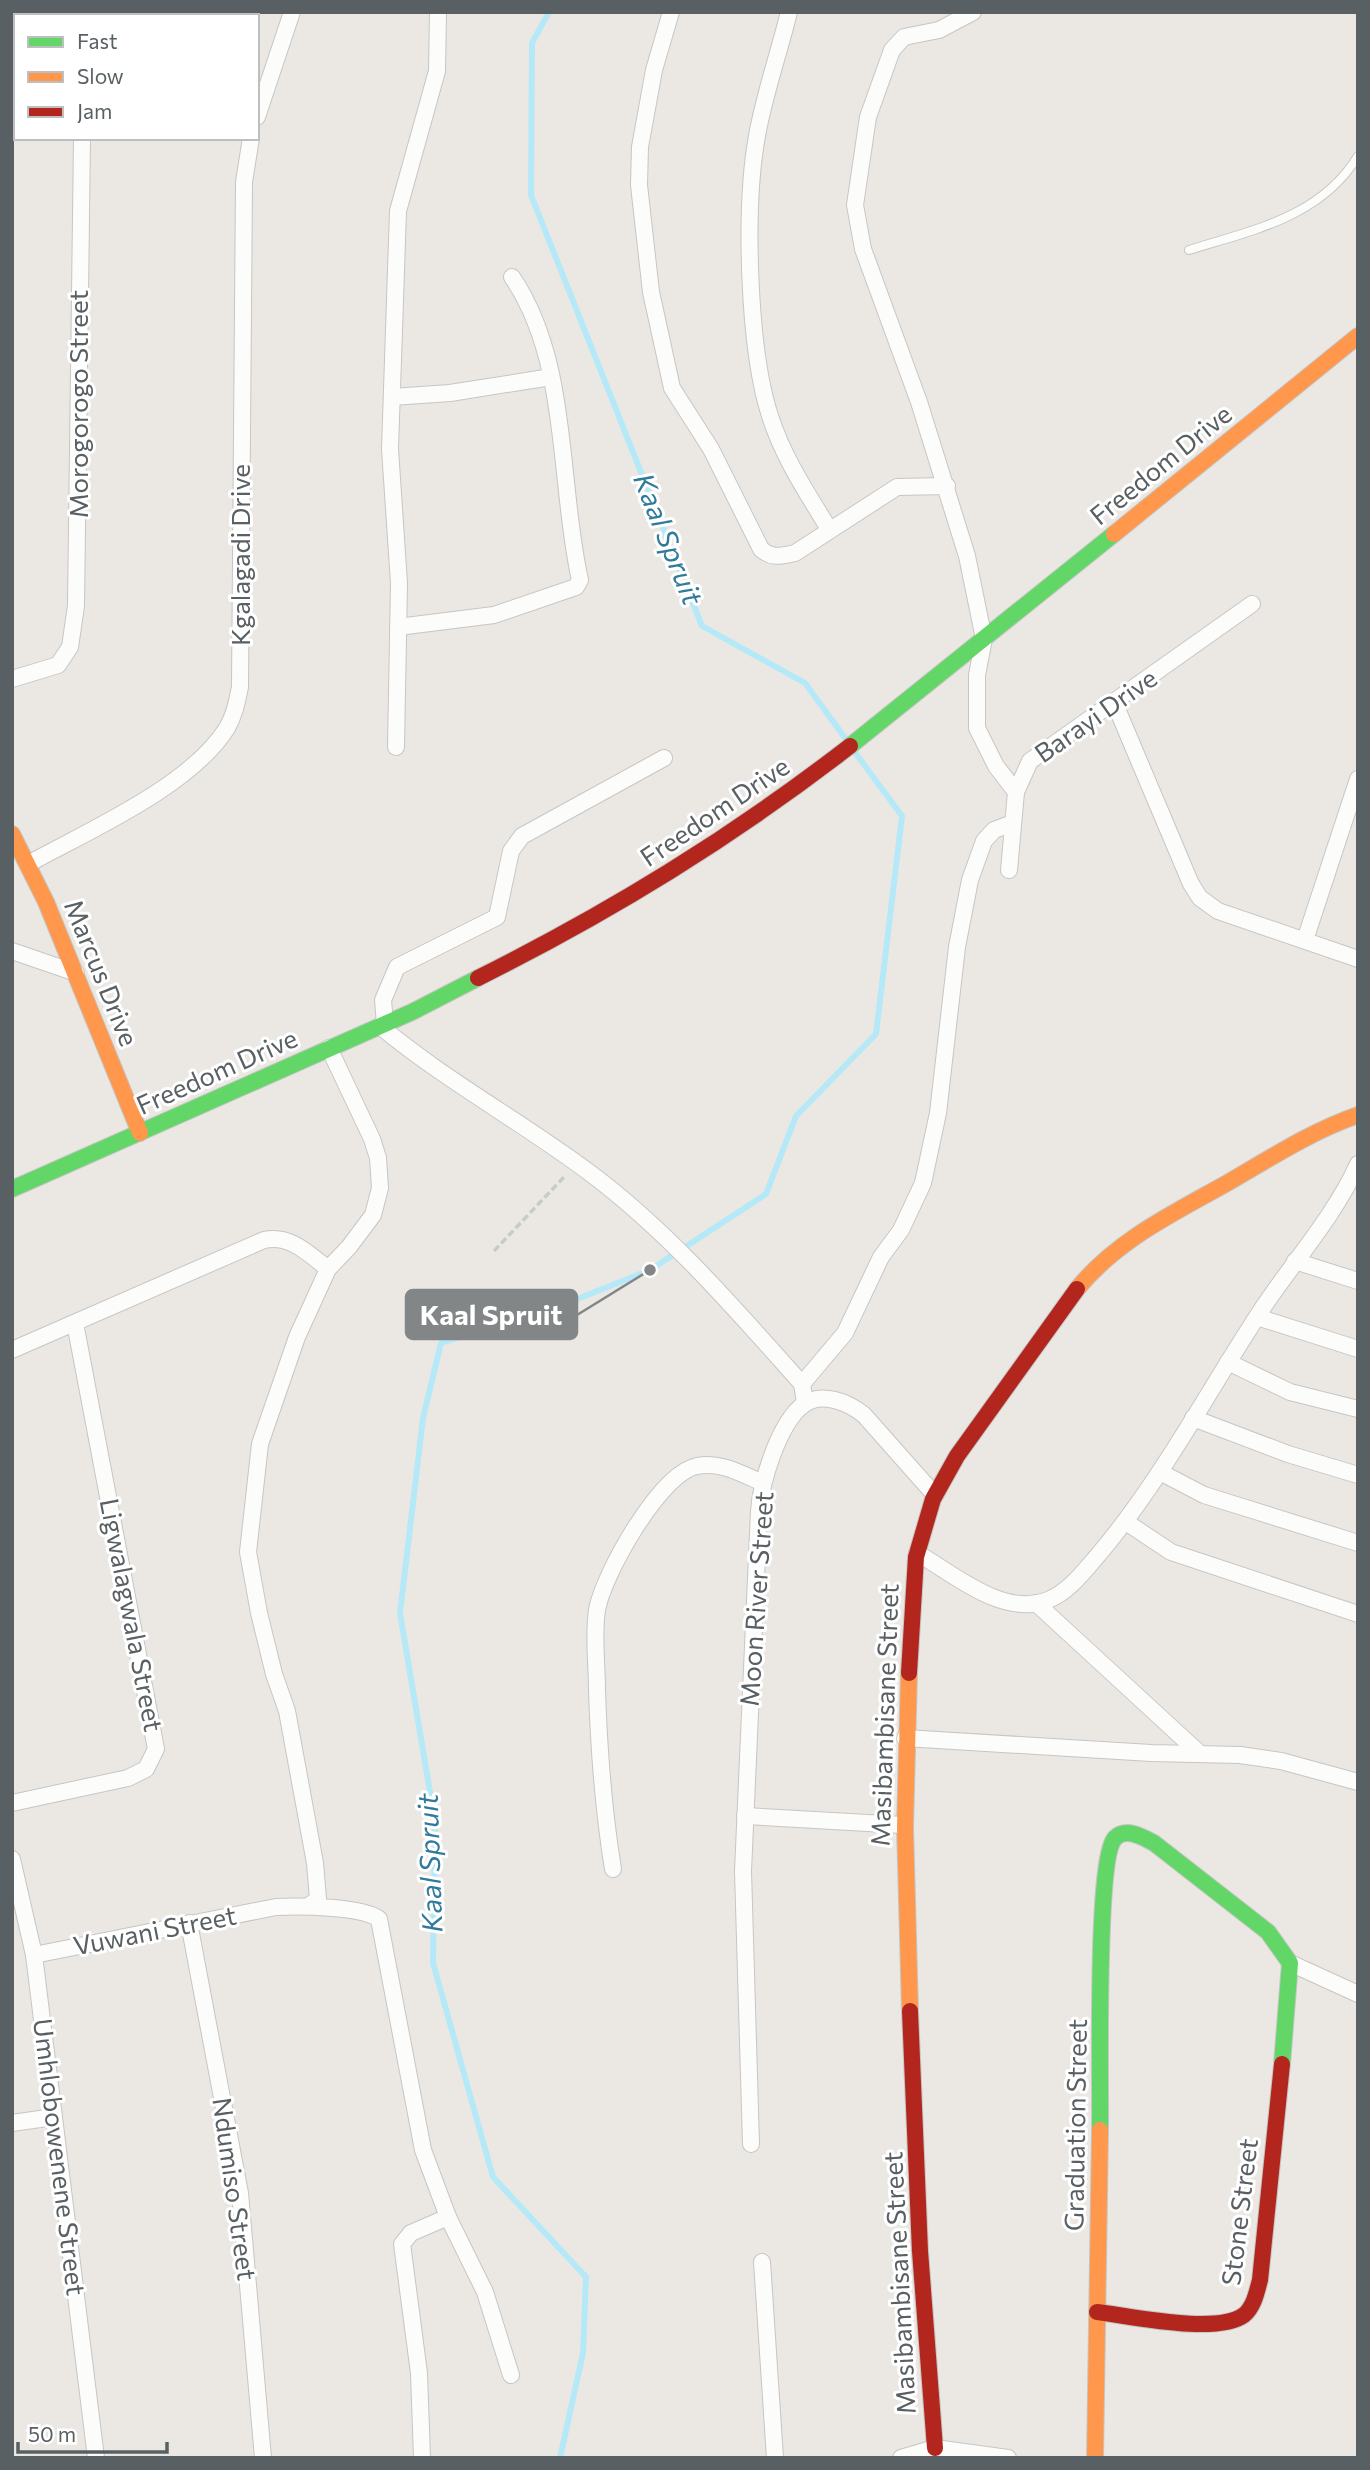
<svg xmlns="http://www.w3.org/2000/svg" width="1370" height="2470" font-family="Commissioner,sans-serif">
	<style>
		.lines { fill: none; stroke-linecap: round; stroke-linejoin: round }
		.stream { stroke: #b6e9f7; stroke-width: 6 }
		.lane-casing { stroke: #c6c6c5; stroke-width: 10 }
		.street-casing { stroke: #c6c6c5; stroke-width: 18 }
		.fast-casing { stroke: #c5c6c5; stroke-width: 18 }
		.slow-casing { stroke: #c5c6c5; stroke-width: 18 }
		.jam-casing { stroke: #c5c6c5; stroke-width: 18 }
		.path { stroke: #c6ccc7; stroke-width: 3.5; stroke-dasharray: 7 3.5; stroke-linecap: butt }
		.lane { stroke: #fcfcfb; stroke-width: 8 }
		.street { stroke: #fcfcfb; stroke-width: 16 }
		.fast { stroke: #63d668; stroke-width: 16 }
		.slow { stroke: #ff974d; stroke-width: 16 }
		.jam { stroke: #b3261e; stroke-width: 16 }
		.labels { text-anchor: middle; stroke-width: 6; stroke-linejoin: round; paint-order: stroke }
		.street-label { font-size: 26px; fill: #596063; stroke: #fff }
		.water-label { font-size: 28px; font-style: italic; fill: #307b9c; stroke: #fff }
		.leader { fill: none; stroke: #828687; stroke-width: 2.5 }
		.callout-dot { fill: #828687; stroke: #fff; stroke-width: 2.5 }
		.callout { fill: #828687; stroke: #828687; stroke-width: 2.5 }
		.callout-label { font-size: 28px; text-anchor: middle; font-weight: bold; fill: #fff }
	</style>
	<rect width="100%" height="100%" fill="#ebe8e4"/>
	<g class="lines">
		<g class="stream">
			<polyline points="549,12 532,43 531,195 702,626 805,683 848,742"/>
			<polyline points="560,2458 583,2353 586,2277 493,2177 433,1963 435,1822 400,1613 423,1418 441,1343 575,1300 650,1270 766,1194 796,1116 876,1034 902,816 854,751"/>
		</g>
		<defs>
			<path id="lane" d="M 1189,250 C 1253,230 1321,217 1358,156"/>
			<g id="street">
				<path d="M 671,12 L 654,70 L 640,147 L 639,185 L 651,292 L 672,388 L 711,449 L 761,549 C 772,559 781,556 795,553 L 897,487 L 947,486"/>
				<path d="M 789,12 C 779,53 764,95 757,136 C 744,207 748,348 770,416 C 783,457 807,493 829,529"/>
				<polyline points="973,12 939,30 904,37 892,50 868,117 855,205 863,249 919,402 967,556 984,639 977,675 977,728 996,766 1016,792"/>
				<polyline points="84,16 84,12"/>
				<polyline points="257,117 292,12"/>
				<polyline points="392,397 450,393 551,377"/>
				<path d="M 398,627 L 494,615 L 576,587 L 580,580 C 558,483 570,362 512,277"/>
				<polyline points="12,679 58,665 70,647 76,606 82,138"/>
				<polyline points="1115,704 1191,884 1200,898 1218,911 1358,959"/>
				<polyline points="396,747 399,583 390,449 398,211 437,71 438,12"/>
				<path d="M 28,864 C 88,831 191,786 227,728 C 235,714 237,701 240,687 L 244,182 L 251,138"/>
				<polyline points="1009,870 1016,792 1030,761 1252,604"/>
				<polyline points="1305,940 1358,779"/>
				<polyline points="12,951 76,973"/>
				<polyline points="385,1024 383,1000 397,967 497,917 511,851 522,836 664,758"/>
				<path d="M 380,1026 C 446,1081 522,1122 590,1173 C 669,1232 737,1311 802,1384"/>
				<polyline points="1295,1261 1358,1281"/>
				<polyline points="1257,1317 1358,1349"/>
				<path d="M 12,1350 L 264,1240 C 290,1234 309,1254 328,1269"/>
				<polyline points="1228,1362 1290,1392 1358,1409"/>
				<polyline points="805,1403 802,1384 845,1333 881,1257 901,1230 923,1183 938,1113 957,947 970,880 984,841 994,830 1013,823"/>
				<polyline points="1193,1418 1288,1454 1358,1475"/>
				<polyline points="1160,1472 1204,1495 1358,1543"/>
				<polyline points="1126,1522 1171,1552 1358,1614"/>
				<path d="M 917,1553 C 954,1574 1003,1618 1048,1600 C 1069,1592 1084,1571 1099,1554 C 1163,1478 1209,1389 1264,1306 C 1295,1260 1335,1215 1358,1164"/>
				<polyline points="1036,1603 1198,1752"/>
				<polyline points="905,1738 1151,1753 1240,1755 1281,1761 1358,1782"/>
				<polyline points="12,1803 128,1778 146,1769 156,1749 75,1323"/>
				<polyline points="745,1816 903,1825"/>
				<polyline points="12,1859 34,1955 96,2458"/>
				<path d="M 613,1869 C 603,1808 599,1752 597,1690 C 597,1664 593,1636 597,1610 C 603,1575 660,1473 697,1466 C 720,1461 742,1474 763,1483"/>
				<polyline points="310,1905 318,1899 315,1863 287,1711 274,1674 259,1613 248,1552 260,1444 297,1337 328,1269 349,1247 373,1215 380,1188 378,1158 372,1139 329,1048"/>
				<polyline points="189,1923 240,2193 263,2458"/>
				<path d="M 34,1955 L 276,1907 C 299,1906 362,1906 379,1919 L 423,2150 L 448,2217 L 485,2292 L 511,2375"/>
				<polyline points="1290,1963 1358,1994"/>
				<polyline points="12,2123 54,2117"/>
				<path d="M 751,2144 L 743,1871 L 759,1511 C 761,1482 779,1423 803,1405 C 821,1391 848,1402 864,1415 L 934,1494"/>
				<polyline points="762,2262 775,2458"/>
				<polyline points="422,2458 419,2373 402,2244 411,2233 448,2217"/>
				<polyline points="901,2458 935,2448 1008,2458"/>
			</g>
			<g id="fast">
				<polyline points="850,746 1114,534"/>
				<polyline points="12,1189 412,1012 478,978"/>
				<path d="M 1100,2130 C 1101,2087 1095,1859 1115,1838 C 1126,1827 1143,1837 1154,1843 L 1268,1932 L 1290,1963 L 1282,2064"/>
			</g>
			<g id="slow">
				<polyline points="1114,534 1358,336"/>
				<polyline points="12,834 46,902 140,1133"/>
				<path d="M 1077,1289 C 1118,1239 1174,1213 1229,1182 C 1272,1157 1312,1131 1358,1115"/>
				<polyline points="909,1673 905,1827 910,2011"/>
				<polyline points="1095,2458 1100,2130"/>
			</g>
			<g id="jam">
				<path d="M 478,978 C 612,911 731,838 850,746"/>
				<polyline points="909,1673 916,1557 933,1499 957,1456 1077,1289"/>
				<polyline points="910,2011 920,2251 935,2448"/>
				<path d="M 1097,2312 C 1131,2316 1217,2335 1244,2315 C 1254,2307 1257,2291 1260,2280 L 1282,2064"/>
			</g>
		</defs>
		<use href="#lane" class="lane-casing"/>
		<use href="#street" class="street-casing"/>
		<use href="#fast" class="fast-casing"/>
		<use href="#slow" class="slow-casing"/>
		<use href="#jam" class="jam-casing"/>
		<polyline class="path" points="494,1251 565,1176"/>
		<use href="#lane" class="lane"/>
		<use href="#street" class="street"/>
		<use href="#fast" class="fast"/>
		<use href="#slow" class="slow"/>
		<use href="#jam" class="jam"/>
	</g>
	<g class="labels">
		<g class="street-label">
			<text transform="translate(79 404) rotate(-90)" y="9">Morogorogo Street</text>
			<text transform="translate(1161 465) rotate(-39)" y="9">Freedom Drive</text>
			<text transform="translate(241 555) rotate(-90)" y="9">Kgalagadi Drive</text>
			<text transform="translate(1096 716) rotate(-35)" y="9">Barayi Drive</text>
			<text transform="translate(715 812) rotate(-34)" y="9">Freedom Drive</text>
			<text transform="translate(101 973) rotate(68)" y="9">Marcus Drive</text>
			<text transform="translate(217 1072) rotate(-24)" y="9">Freedom Drive</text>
			<text transform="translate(757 1599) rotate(-86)" y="9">Moon River Street</text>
			<text transform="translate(131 1615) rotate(79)" y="9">Ligwalagwala Street</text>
			<text transform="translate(885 1715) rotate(-88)" y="9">Masibambisane Street</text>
			<text transform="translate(155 1931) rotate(-11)" y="9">Vuwani Street</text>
			<text transform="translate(1076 2125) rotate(-89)" y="9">Graduation Street</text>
			<text transform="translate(59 2157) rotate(83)" y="9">Umhlobowenene Street</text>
			<text transform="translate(234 2189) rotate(82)" y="9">Ndumiso Street</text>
			<text transform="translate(1240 2212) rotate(-83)" y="9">Stone Street</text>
			<text transform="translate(900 2283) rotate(-93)" y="9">Masibambisane Street</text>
		</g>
		<g class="water-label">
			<text transform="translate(668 539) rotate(68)" y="10">Kaal Spruit</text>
			<text transform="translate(430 1863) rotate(-92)" y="10">Kaal Spruit</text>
		</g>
	</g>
	<path class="leader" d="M650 1270L577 1315"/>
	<circle class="callout-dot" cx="650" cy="1270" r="7"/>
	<rect class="callout" x="406" y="1290" width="171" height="49" rx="7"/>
	<g class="callout-label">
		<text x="491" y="1325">Kaal Spruit</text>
	</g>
	<rect width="1370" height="2470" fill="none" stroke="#596063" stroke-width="28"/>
	<rect x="14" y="14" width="245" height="126" fill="#ffffff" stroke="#bdbfc1" stroke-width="2"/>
	<rect x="28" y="37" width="35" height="10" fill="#63d668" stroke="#bdbfc1" stroke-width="2"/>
	<text x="77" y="49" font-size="21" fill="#596063">Fast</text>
	<rect x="28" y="72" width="35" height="10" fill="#ff974d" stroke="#bdbfc1" stroke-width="2"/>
	<text x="77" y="84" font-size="21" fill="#596063">Slow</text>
	<rect x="28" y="107" width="35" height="10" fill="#b3261e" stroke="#bdbfc1" stroke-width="2"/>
	<text x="77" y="119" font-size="21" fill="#596063">Jam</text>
	<path d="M18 2442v10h149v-10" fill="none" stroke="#596063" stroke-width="3.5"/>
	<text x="28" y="2442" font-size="21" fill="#596063" stroke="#ffffff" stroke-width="5" paint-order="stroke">50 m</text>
</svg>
